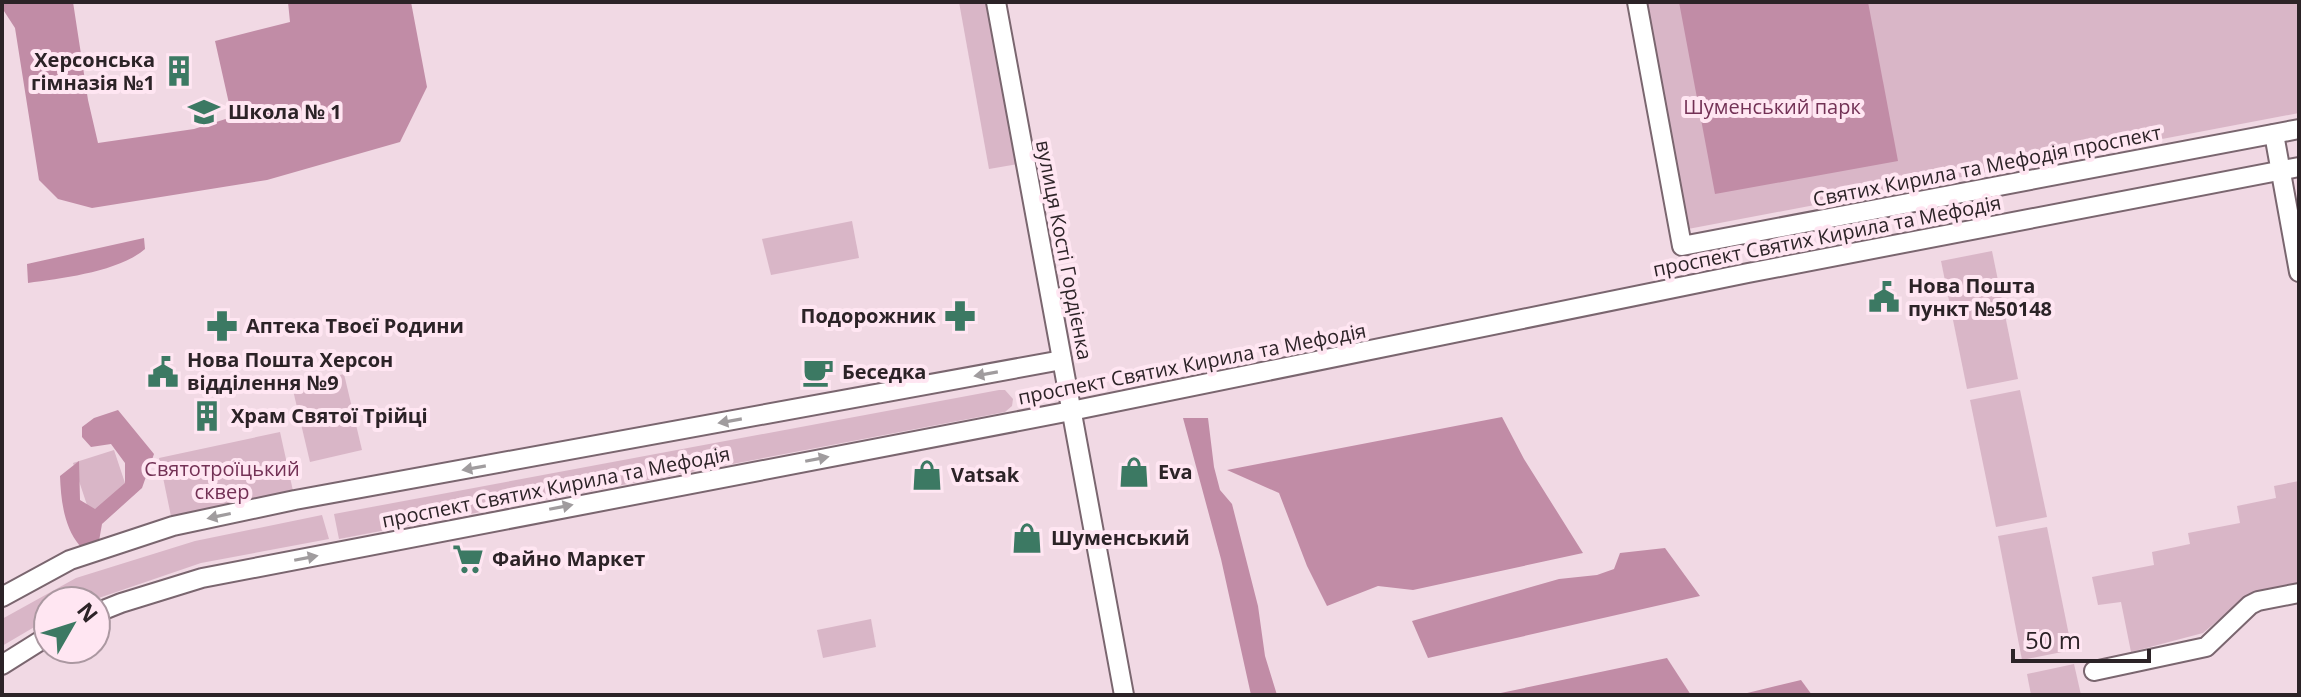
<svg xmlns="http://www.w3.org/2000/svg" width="2301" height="697" font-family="'Open Sans',sans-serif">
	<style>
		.green { fill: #d9b6c7 }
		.forest { fill: #c18ca6 }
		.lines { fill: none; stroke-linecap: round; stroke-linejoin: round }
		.minor-casing { stroke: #7a666f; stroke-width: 22 }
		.minor { stroke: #fff; stroke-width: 18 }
		.oneway { fill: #a09c9e }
		.labels { text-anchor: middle; stroke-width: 8; stroke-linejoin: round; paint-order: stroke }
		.poi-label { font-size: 20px; font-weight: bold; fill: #2c2327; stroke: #ffe6f2; text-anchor: start }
		.park-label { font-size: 20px; fill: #733155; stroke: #ffe6f2 }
		.street-label { font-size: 20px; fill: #2c2327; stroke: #ffe6f2 }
	</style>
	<rect width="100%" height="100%" fill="#f1d9e4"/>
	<g class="green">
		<polygon points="959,2 989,2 1018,164 989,169"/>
		<polygon points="1646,2 2299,2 2299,113 1688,229"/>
		<polygon points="852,221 859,258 771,275 762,239"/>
		<polygon points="1992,251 2018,379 1967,389 1941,261"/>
		<polygon points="344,374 362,450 310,462 292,386"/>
		<polygon points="999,390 1005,390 1013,399 1012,406 1005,412 339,539 334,514"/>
		<polygon points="2020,390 2047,517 1996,527 1970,400"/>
		<polygon points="280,432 295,500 173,526 159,458"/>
		<polygon points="114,450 130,498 89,511 73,463"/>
		<polygon points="2299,481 2299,584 2249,594 2203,633 2131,652 2121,602 2098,605 2092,577 2154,565 2152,552 2190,544 2188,533 2240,523 2237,506 2276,498 2274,486"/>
		<polygon points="322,515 329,539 201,563 90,601 48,601 48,619 2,646 2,619 76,578 195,541"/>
		<polygon points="2047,527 2072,650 2022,660 1998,536"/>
		<polygon points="871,619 876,647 823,658 817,630"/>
		<polygon points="2074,664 2081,695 2031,695 2027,674"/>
	</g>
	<g class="forest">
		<polygon points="2,2 73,2 88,100 98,143 194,129 232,117 215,41 290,22 288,2 411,2 427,87 400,142 267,180 92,208 58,199 39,180 15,28 2,8"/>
		<polygon points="1679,2 1868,2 1898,161 1715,194"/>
		<path d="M 144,238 L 145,249 C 118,272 63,278 28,283 L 27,264 Z"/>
		<path d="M 118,410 L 154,454 L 142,488 L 102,524 L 99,541 L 80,546 C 64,527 61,501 60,476 L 79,461 L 80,500 L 95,509 L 125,483 L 125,463 L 111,444 L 91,447 L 82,437 L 82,427 L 94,418 Z"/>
		<polygon points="1502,417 1524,459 1583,553 1413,590 1378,586 1327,606 1307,566 1279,493 1227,470"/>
		<polygon points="1183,418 1208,418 1214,467 1220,490 1232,504 1258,606 1265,656 1277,695 1251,695 1221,559"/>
		<polygon points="1665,548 1700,596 1428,658 1412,621 1559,579 1597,575 1614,569 1620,553"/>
		<polygon points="1667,658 1691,695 1491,695"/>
		<polygon points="1801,680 1812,695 1739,695"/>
	</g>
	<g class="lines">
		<defs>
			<g id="minor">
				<polyline points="996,2 1124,695"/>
				<polyline points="1637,2 1682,246 2299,129"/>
				<polyline points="2274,134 2299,272"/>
				<polyline points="2,597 70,560 173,526 295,500 1062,360"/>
				<polyline points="96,613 121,603 202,578 1071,411 1748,273 2299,167"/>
				<polyline points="2,665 48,636"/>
				<polyline points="2094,671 2206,647 2250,605 2258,601 2299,593"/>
			</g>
		</defs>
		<use href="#minor" class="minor-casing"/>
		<use href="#minor" class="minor"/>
	</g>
	<defs><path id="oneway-solid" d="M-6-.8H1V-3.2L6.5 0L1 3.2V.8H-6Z" transform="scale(2)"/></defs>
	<g class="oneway">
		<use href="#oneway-solid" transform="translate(986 374) rotate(170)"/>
		<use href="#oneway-solid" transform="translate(730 421) rotate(170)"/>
		<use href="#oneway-solid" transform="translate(817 459) rotate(-11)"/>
		<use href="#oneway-solid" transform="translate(474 468) rotate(170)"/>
		<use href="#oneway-solid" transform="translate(561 507) rotate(-11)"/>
		<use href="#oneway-solid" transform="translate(219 516) rotate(168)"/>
		<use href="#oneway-solid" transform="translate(306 558) rotate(-11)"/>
	</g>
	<defs>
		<symbol id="building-bare" viewBox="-9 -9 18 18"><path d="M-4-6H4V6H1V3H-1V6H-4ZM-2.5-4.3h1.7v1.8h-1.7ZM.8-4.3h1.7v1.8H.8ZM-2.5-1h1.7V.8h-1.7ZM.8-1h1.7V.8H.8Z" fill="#3c7963" stroke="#ffe6f2" stroke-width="2.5" paint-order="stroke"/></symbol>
		<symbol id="school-bare" viewBox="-9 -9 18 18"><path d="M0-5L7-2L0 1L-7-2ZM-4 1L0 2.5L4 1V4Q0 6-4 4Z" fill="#3c7963" stroke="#ffe6f2" stroke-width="2.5" paint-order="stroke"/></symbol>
		<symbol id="civic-bare" viewBox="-9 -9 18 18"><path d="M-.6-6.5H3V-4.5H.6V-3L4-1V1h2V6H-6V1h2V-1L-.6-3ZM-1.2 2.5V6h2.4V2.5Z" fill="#3c7963" stroke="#ffe6f2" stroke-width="2.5" paint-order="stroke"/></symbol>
		<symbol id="pharmacy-bare" viewBox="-9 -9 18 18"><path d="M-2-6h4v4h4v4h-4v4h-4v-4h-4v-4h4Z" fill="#3c7963" stroke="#ffe6f2" stroke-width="2.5" paint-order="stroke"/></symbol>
		<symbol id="cafe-bare" viewBox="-9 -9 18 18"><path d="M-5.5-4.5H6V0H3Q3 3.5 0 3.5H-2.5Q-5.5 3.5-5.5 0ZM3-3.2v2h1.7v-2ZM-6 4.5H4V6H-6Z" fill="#3c7963" stroke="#ffe6f2" stroke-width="2.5" paint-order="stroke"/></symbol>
		<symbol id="shop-bare" viewBox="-9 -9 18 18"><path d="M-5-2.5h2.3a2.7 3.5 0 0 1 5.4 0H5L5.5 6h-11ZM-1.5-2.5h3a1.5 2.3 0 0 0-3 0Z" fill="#3c7963" stroke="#ffe6f2" stroke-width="2.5" paint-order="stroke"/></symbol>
		<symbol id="supermarket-bare" viewBox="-9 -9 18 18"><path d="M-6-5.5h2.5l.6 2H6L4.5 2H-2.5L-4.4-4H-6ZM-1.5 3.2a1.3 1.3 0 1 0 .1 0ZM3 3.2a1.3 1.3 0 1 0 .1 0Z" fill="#3c7963" stroke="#ffe6f2" stroke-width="2.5" paint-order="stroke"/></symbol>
	</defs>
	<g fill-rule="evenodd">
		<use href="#building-bare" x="157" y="49" width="44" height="44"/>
		<use href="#school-bare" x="182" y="90" width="44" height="44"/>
		<use href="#civic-bare" x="1862" y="275" width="44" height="44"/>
		<use href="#pharmacy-bare" x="938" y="294" width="44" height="44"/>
		<use href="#pharmacy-bare" x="200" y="304" width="44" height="44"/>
		<use href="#civic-bare" x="141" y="350" width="44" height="44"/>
		<use href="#cafe-bare" x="796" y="350" width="44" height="44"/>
		<use href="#building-bare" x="185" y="394" width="44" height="44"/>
		<use href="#shop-bare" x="1112" y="450" width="44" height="44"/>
		<use href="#shop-bare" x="905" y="453" width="44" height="44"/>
		<use href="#shop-bare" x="1005" y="516" width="44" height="44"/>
		<use href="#supermarket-bare" x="446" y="537" width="44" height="44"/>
	</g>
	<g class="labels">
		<g class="poi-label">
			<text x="155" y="67" text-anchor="end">Херсонська<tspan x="155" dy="23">гімназія №1</tspan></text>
			<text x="228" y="119">Школа № 1</text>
			<text x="1908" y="293">Нова Пошта<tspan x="1908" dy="23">пункт №50148</tspan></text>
			<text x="936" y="323" text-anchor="end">Подорожник</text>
			<text x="246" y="333">Аптека Твоєї Родини</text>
			<text x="187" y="367">Нова Пошта Херсон<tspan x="187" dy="23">відділення №9</tspan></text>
			<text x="842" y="379">Беседка</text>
			<text x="231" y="423">Храм Святої Трійці</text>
			<text x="1158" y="479">Eva</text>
			<text x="951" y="482">Vatsak</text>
			<text x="1051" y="545">Шуменський</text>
			<text x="492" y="566">Файно Маркет</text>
		</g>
		<g class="park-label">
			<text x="1772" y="114">Шуменський парк</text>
			<text x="222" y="476">Святотроїцький<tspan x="222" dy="23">сквер</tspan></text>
		</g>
		<g class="street-label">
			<text transform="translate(1987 166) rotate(-11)" y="7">Святих Кирила та Мефодія проспект</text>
			<text transform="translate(1827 236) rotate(-11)" y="7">проспект Святих Кирила та Мефодія</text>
			<text transform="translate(1064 250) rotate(79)" y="7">вулиця Кості Гордієнка</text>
			<text transform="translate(1192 364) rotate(-11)" y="7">проспект Святих Кирила та Мефодія</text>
			<text transform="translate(556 487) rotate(-11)" y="7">проспект Святих Кирила та Мефодія</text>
		</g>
	</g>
	<rect width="2301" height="697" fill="none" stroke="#2c2327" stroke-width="8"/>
	<g transform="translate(72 625) rotate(51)"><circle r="38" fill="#ffe6f2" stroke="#ab98a1" stroke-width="2"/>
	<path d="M0-6L14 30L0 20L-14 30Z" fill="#3c7963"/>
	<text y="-12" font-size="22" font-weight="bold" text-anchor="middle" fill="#2c2327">N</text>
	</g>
	<path d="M2013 649v12h136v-12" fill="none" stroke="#2c2327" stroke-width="4"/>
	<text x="2025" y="649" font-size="24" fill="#2c2327" stroke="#ffe6f2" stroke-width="6" paint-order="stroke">50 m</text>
</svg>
